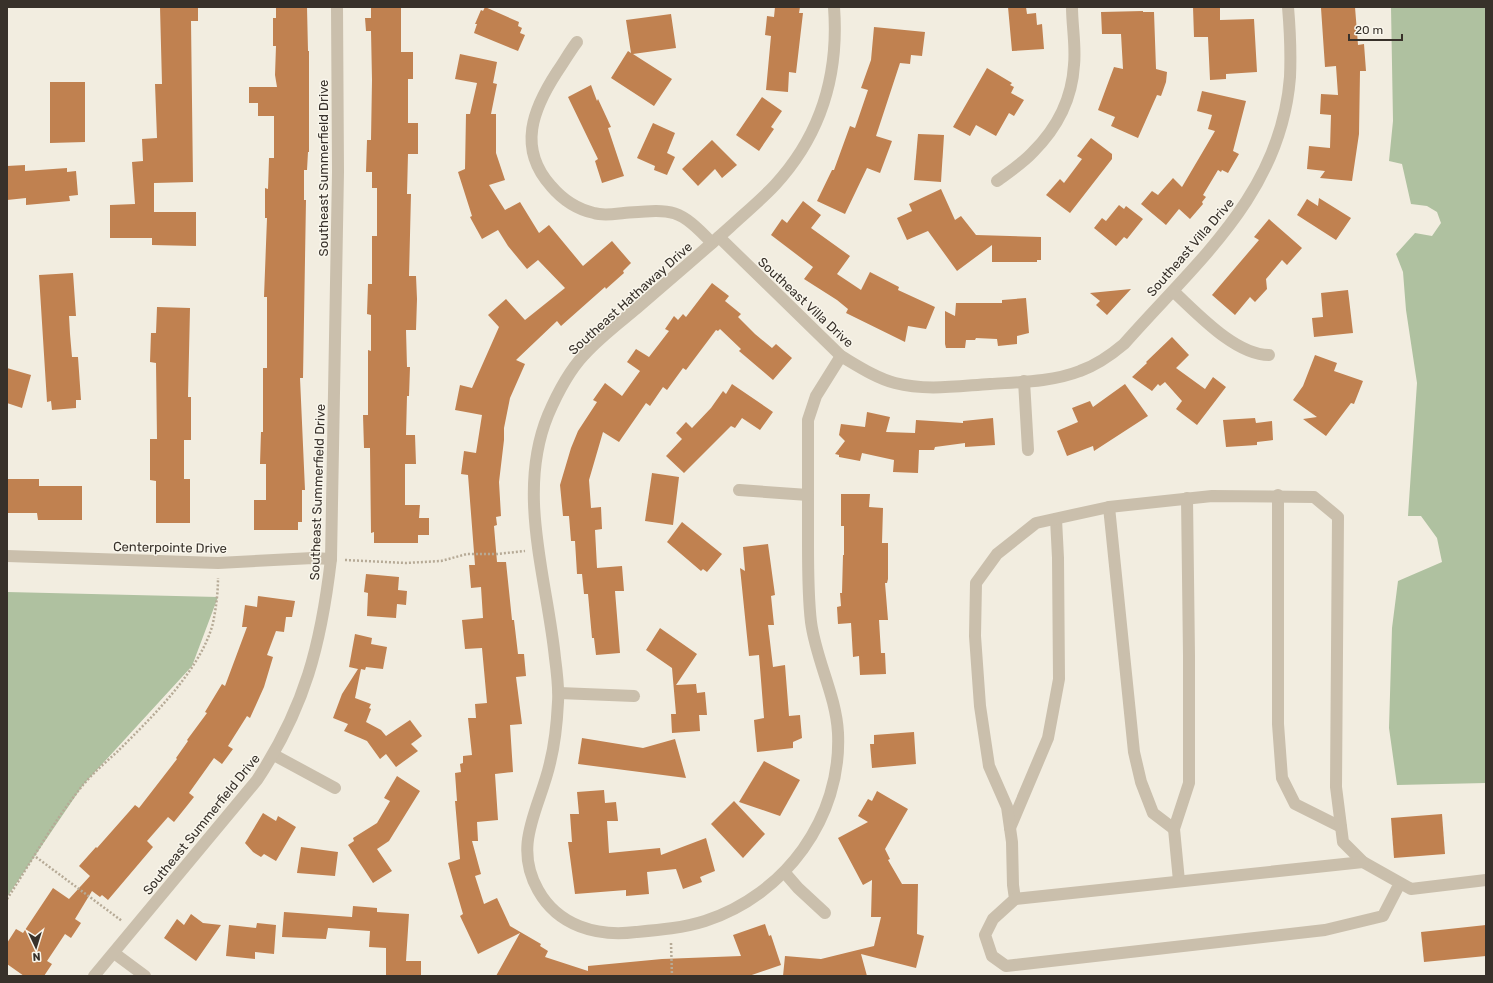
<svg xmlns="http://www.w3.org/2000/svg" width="1493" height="983" font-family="Rubik,sans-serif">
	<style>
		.green { fill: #afc1a0 }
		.building { fill: #c08150 }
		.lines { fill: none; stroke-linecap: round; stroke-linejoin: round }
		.path { stroke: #b6aa96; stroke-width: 2.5; stroke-dasharray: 2 2; stroke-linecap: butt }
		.minor { stroke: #cabfac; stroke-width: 12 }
		.labels { text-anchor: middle; stroke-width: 3; stroke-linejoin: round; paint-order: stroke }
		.street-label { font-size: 13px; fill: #38312a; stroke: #f9f6ec }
	</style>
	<rect width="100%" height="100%" fill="#f2ede0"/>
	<g class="green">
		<polygon points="1391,7 1486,7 1486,783 1397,785 1389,728 1392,628 1398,581 1442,562 1437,538 1421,516 1408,516 1417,383 1406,310 1403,272 1396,254 1415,233 1432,236 1441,223 1437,212 1427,206 1411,204 1402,164 1389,161 1393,121"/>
		<polygon points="7,592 218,597 192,666 83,785 7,897"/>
	</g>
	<g class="building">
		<polygon points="160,7 198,7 198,21 191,21 193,182 154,183 154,212 196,212 196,246 152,245 152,238 110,238 110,205 135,204 132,162 143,161 142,139 157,138 155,84 162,84"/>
		<polygon points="276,7 307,7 308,51 309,51 309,152 308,152 307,170 304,170 304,200 306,200 303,378 300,378 305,490 302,490 302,522 298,522 298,530 254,530 254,500 266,500 266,464 260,464 261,432 263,432 263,368 267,368 267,297 264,297 267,218 265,218 265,188 268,189 269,158 274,158 274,116 258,116 258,103 249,103 249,87 277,87 275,75 276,46 273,46 273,18 276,18"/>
		<polygon points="371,7 401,7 401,52 413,52 413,79 408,79 408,123 418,123 418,154 408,154 407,194 411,194 409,276 416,276 417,299 416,330 406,330 407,367 410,367 409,396 407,396 406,435 415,435 416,464 405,464 405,505 420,505 419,518 429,518 429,535 418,535 418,543 374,543 374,532 371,533 370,448 364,448 363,415 368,415 368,350 371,351 371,315 367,314 368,284 372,284 372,236 377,236 377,188 372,188 372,172 366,172 367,140 371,140 372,80 371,31 366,31 365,18 371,18"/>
		<polygon points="485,7 519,22 518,26 522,28 520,33 525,35 518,51 474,33 477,24 475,24 481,10 483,11"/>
		<polygon points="775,7 800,7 799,13 803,13 796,73 789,72 788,92 766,90 771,36 765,35 766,26 767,16 774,17"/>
		<polygon points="1008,7 1026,7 1027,14 1036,13 1037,25 1042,24 1044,49 1012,51"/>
		<polygon points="1193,7 1220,7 1220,20 1254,19 1257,72 1226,74 1226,79 1210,80 1208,37 1194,37"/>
		<polygon points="1355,7 1358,45 1364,44 1366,71 1360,71 1359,134 1352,181 1320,178 1325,171 1307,169 1309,146 1330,148 1331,115 1320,114 1321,94 1338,95 1336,66 1325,67 1321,8"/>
		<polygon points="1143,11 1143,12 1154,12 1156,69 1167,72 1166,82 1161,96 1157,95 1138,138 1111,126 1115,117 1098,110 1114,67 1123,69 1121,34 1102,34 1101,12"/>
		<polygon points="671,14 676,48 633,54 672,79 654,106 611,78 628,51 631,53 626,20"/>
		<polygon points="874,27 925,32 922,56 911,55 910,64 900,63 876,136 892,141 880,173 867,168 845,214 817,201 832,170 834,170 850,126 855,128 868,90 861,88 871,60"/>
		<polygon points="460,54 497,62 493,83 497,84 491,114 496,114 496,153 505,180 489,185 505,210 520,202 539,233 549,225 583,266 612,241 631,263 623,271 624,273 606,289 605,287 561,326 557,321 516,360 525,364 510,398 504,428 504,440 499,482 501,516 496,517 497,525 494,526 497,562 506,562 512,620 514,620 518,654 524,654 526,676 516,677 522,724 510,725 513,772 495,774 498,820 477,822 478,841 472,841 481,874 475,876 484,904 497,898 510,926 541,944 540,946 548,951 545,957 588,971 588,966 662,959 741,956 733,935 765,924 769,936 771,935 781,965 749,976 496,976 520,933 478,954 460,916 463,914 448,863 460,859 455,801 457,801 455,773 461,772 460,764 463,763 463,756 472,755 468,718 476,718 475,704 487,703 482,648 465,649 462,620 483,618 481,587 471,588 469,565 475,565 468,475 461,474 464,451 476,453 482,415 455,410 460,385 472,388 499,327 488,315 506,299 525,320 565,288 538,260 527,269 508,246 498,230 482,239 471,219 470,217 472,216 458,172 465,169 466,114 470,114 477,83 455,79"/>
		<polygon points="987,68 1012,83 1010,85 1014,87 1011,93 1024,100 1014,116 1009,113 996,136 976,125 970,136 953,127"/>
		<polygon points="50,82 85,82 85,142 50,143"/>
		<polygon points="591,85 597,101 598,99 611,127 608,128 624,176 602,183 595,161 598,159 568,97"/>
		<polygon points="1202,91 1246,101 1233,151 1239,154 1228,173 1222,170 1221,172 1218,170 1203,195 1206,197 1202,202 1203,204 1190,219 1179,209 1166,225 1141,204 1152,191 1158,195 1173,178 1182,187 1215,131 1208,129 1212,115 1197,111"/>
		<polygon points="762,97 782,111 771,127 774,129 759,151 736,135"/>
		<polygon points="653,123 675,133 667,153 675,157 667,175 654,170 655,166 637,158"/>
		<polygon points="918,134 944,135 941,182 914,180"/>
		<polygon points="1091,138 1112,154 1112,159 1070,213 1046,195 1060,179 1064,183 1082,159 1077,156"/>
		<polygon points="712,140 737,165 722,178 715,169 698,186 682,169"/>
		<polygon points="25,165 25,171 67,168 67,172 76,171 78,195 69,196 70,201 26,205 26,198 7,200 7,166"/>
		<polygon points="941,189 955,220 961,216 976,235 1041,237 1041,260 1037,260 1037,262 992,262 992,245 957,271 928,231 907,240 897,218 912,211 909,204"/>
		<polygon points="1319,198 1351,218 1336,240 1297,215 1307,199 1318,206"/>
		<polygon points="803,201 821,215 811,228 850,256 837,274 861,290 870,272 899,287 898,290 935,307 926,329 908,326 905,342 846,313 848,309 837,300 804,279 813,267 771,235 782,219 787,223"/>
		<polygon points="1119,205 1124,209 1126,206 1143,219 1127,239 1124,237 1116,246 1094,228 1102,218 1106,221"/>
		<polygon points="1269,219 1302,248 1287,265 1282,260 1266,279 1267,289 1255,302 1250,297 1235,315 1212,295 1259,240 1254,237"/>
		<polygon points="73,273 76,316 69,316 70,334 72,357 78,357 81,400 76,400 76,408 52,410 51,401 47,402 39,275"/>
		<polygon points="712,283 729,296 725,301 741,314 738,317 755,334 772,348 776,344 792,358 773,380 739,351 741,349 720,329 718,331 716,330 686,370 683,368 667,390 663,387 650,406 646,403 619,442 603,432 589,480 591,508 601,507 602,529 595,530 597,568 622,566 624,591 615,591 620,653 596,655 594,638 592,638 588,594 584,594 582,574 577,574 575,541 571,541 569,516 563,516 560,485 571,448 578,431 597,402 593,400 605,383 622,396 640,371 627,362 636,349 649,357 669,331 665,329 674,316 678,320 683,314 686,317"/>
		<polygon points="1131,289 1107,315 1096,305 1100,301 1090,293"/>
		<polygon points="1348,290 1353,333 1314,337 1312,318 1323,317 1321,293"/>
		<polygon points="1026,298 1029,333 1017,336 1017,344 998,346 997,339 976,338 975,340 966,340 965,348 946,348 945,344 945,311 955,316 956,303 1002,303 1002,300"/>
		<polygon points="157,307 190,308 188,397 191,397 191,440 184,440 184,479 190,479 190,523 156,523 156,481 150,480 150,439 157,439 156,363 150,362 151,333 156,333"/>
		<polygon points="1172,337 1189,355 1176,368 1205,389 1213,377 1226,387 1197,425 1176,409 1182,401 1165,382 1160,386 1158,384 1152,391 1132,377 1147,363 1146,362"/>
		<polygon points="1315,355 1337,363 1334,371 1363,381 1354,404 1351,403 1326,436 1303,419 1317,417 1293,400 1303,386"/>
		<polygon points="7,368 31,375 22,408 7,403"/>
		<polygon points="732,384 773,412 760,430 742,418 735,428 731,426 684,473 666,456 682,439 676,433 686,422 692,428 711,408 723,391 726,394"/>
		<polygon points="1125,384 1148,416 1094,451 1093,446 1067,456 1057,431 1078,422 1072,408 1090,401 1093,407"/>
		<polygon points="867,412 890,417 886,432 915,433 916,420 963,423 963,421 993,418 995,445 965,447 965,443 935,447 934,450 919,450 918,473 893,472 894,460 862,453 860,461 839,457 839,455 835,454 845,441 839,435 841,424 865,427"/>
		<polygon points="1255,418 1256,423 1272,421 1273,440 1257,442 1257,445 1226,447 1223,420"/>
		<polygon points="652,473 679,477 673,525 645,521"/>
		<polygon points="7,479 39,479 39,486 82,486 82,520 38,520 37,513 7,513"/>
		<polygon points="841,494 870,494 869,507 883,508 882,543 888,543 888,579 887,583 885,583 888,620 879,620 881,653 885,653 886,674 860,675 859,656 853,657 851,623 838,624 837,607 841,606 840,593 842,593 843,555 844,555 844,526 841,526"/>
		<polygon points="682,522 722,554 707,572 703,569 701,571 667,542"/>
		<polygon points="768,544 775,595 771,596 774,625 768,625 773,667 785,665 789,716 800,715 802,738 793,742 793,748 757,752 754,720 764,718 759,655 749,656 740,568 745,571 743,547"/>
		<polygon points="366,574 399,577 398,590 407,591 406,605 397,604 396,618 367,616 368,593 364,592"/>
		<polygon points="258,596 295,601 292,617 286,617 284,632 276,631 267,655 273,657 264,687 250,718 247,716 228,746 233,749 222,764 214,758 189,793 194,797 174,822 168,817 147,841 153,847 108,900 102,895 100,897 92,891 75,919 81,923 71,938 65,934 47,961 52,964 44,976 24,976 7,964 7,943 16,929 23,933 53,888 69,899 90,876 79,866 96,847 97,848 135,805 139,808 177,759 176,758 188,741 187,740 207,713 205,712 222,684 225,686 247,627 242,627 245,605 257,607"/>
		<polygon points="660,628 697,654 676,685 696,684 697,693 705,692 707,715 699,715 700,731 672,733 671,714 676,714 672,668 646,650"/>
		<polygon points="355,634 372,638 371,644 387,647 383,669 366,667 365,670 361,669 355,698 371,704 369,708 371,709 366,722 381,730 386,736 410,720 422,736 411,744 418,751 396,767 386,754 380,759 367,741 344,731 348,724 333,718 342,694 358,669 349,667"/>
		<polygon points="914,732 916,764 872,768 870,744 874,744 874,735"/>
		<polygon points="582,738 643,748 675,739 686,778 578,764"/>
		<polygon points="764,761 800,780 780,816 739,802"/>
		<polygon points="397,776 420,791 389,841 377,849 392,871 373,883 348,845 354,841 353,838 377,823 390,801 384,798"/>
		<polygon points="604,790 605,803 616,802 618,821 607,821 609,853 660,848 661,855 706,838 715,871 700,877 702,882 683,889 676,869 647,872 649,894 626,896 626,890 575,894 568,842 572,842 570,814 579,814 577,792"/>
		<polygon points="877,791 908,809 885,849 890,859 888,860 902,884 918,884 917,934 924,936 916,968 861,954 867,976 783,976 785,956 821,959 874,946 881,917 871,917 872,880 863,885 838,838 868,822 858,816 868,799 872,801"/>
		<polygon points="734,801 765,834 743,858 711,824"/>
		<polygon points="263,813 276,821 278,816 296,827 276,861 264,854 261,857 253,852 245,843"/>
		<polygon points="1442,814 1445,854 1394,858 1391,818"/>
		<polygon points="301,847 338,852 335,876 297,873"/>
		<polygon points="353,906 377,908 377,912 409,914 406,961 421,961 421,976 386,976 386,948 369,947 370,931 328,928 326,939 282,937 284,912 352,917"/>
		<polygon points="191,914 203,923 221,925 196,961 164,938 177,919 184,925"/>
		<polygon points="257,923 276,925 274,954 255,952 255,959 226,956 229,925 256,928"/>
		<polygon points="1486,925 1486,956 1424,962 1421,932"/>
	</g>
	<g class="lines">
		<g class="path">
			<polyline points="345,560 406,563 441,561 467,554 497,554 525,551"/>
			<polyline points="36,857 122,921"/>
			<path d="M 7,899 C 32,861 54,820 83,785 C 93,773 106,762 118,751 C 151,718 201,670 213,623 C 216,608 218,593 218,578"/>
			<polyline points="671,943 672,976"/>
		</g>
		<g class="minor">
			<path d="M 834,7 C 839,74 821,135 775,185 C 761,200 745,213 730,227 C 699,255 668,281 637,308 C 619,323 599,338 584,355 C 568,372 557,394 548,415 C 516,493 547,578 555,658 C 557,673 559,688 558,702 C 557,723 555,743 550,763 C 540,808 512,844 538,890 C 558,926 597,937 636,932 C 659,930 683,928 705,921 C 785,895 842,818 838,733 C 836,695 816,660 811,622 C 808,597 808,569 808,543 C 808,502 808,461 808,420 L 816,396 L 841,356"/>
			<path d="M 577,42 C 570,51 564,62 557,72 C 533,109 517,148 551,186 C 562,199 576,209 594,213 C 603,216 614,214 624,213 C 672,209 678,207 712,243"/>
			<path d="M 997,181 C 1009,172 1023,163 1033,152 C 1056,129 1072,99 1074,65 C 1076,46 1072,26 1072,7"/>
			<path d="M 719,237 L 841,356 C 858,366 876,378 895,383 C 926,391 958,386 990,384 C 1019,382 1052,382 1080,371 C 1097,365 1111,355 1124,344 C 1196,262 1281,194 1290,77 C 1291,54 1290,30 1288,7"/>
			<path d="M 1173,291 C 1197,313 1235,355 1269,355"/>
			<polyline points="1024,381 1028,450"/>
			<polyline points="739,490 808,495"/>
			<polyline points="1278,495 1278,724 1282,778 1295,804 1341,827"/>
			<polyline points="1109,507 1134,752 1141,782 1153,813 1174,829"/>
			<polyline points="7,556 218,563 313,558 331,559"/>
			<polyline points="559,693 634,696"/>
			<polyline points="274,755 335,788"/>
			<polyline points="1010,828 1048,738 1059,679 1058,558 1056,519"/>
			<polyline points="785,873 798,888 825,913"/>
			<polyline points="1179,881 1174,829 1189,783 1189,656 1187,498"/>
			<polyline points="1400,883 1383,916 1325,930 1006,966 992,956 985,935 993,919 1015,899 1013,885 1012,842 1007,807 989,766 980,706 975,636 976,583 997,554 1036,523 1109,507 1212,496 1314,497 1338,517 1336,787 1343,842 1363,862 1411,889 1486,880"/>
			<polyline points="1015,899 1363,862"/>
			<polyline points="114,953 145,976"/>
			<path d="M 94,976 L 257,780 C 305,707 321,645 331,559 L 338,172 L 337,7"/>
		</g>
	</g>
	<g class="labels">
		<g class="street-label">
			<text transform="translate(323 168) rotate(-90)" y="5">Southeast Summerfield Drive</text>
			<text transform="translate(1190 247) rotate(-49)" y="5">Southeast Villa Drive</text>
			<text transform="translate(630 298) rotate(-42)" y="5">Southeast Hathaway Drive</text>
			<text transform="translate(806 302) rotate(43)" y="5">Southeast Villa Drive</text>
			<text transform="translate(317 492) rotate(-88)" y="5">Southeast Summerfield Drive</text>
			<text transform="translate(170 547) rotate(1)" y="5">Centerpointe Drive</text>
			<text transform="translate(201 824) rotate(-51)" y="5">Southeast Summerfield Drive</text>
		</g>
	</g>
	<rect width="1493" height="983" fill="none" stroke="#38312a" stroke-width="16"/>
	<g transform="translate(36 947) rotate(176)" stroke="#f9f6ec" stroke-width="3" paint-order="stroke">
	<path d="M0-3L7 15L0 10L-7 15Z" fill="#38312a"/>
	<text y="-6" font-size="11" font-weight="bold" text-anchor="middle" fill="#38312a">N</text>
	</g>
	<path d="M1349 34v6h53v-6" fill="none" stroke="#38312a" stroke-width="2"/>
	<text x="1355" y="34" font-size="12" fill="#38312a" stroke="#f9f6ec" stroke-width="3" paint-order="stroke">20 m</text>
</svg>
